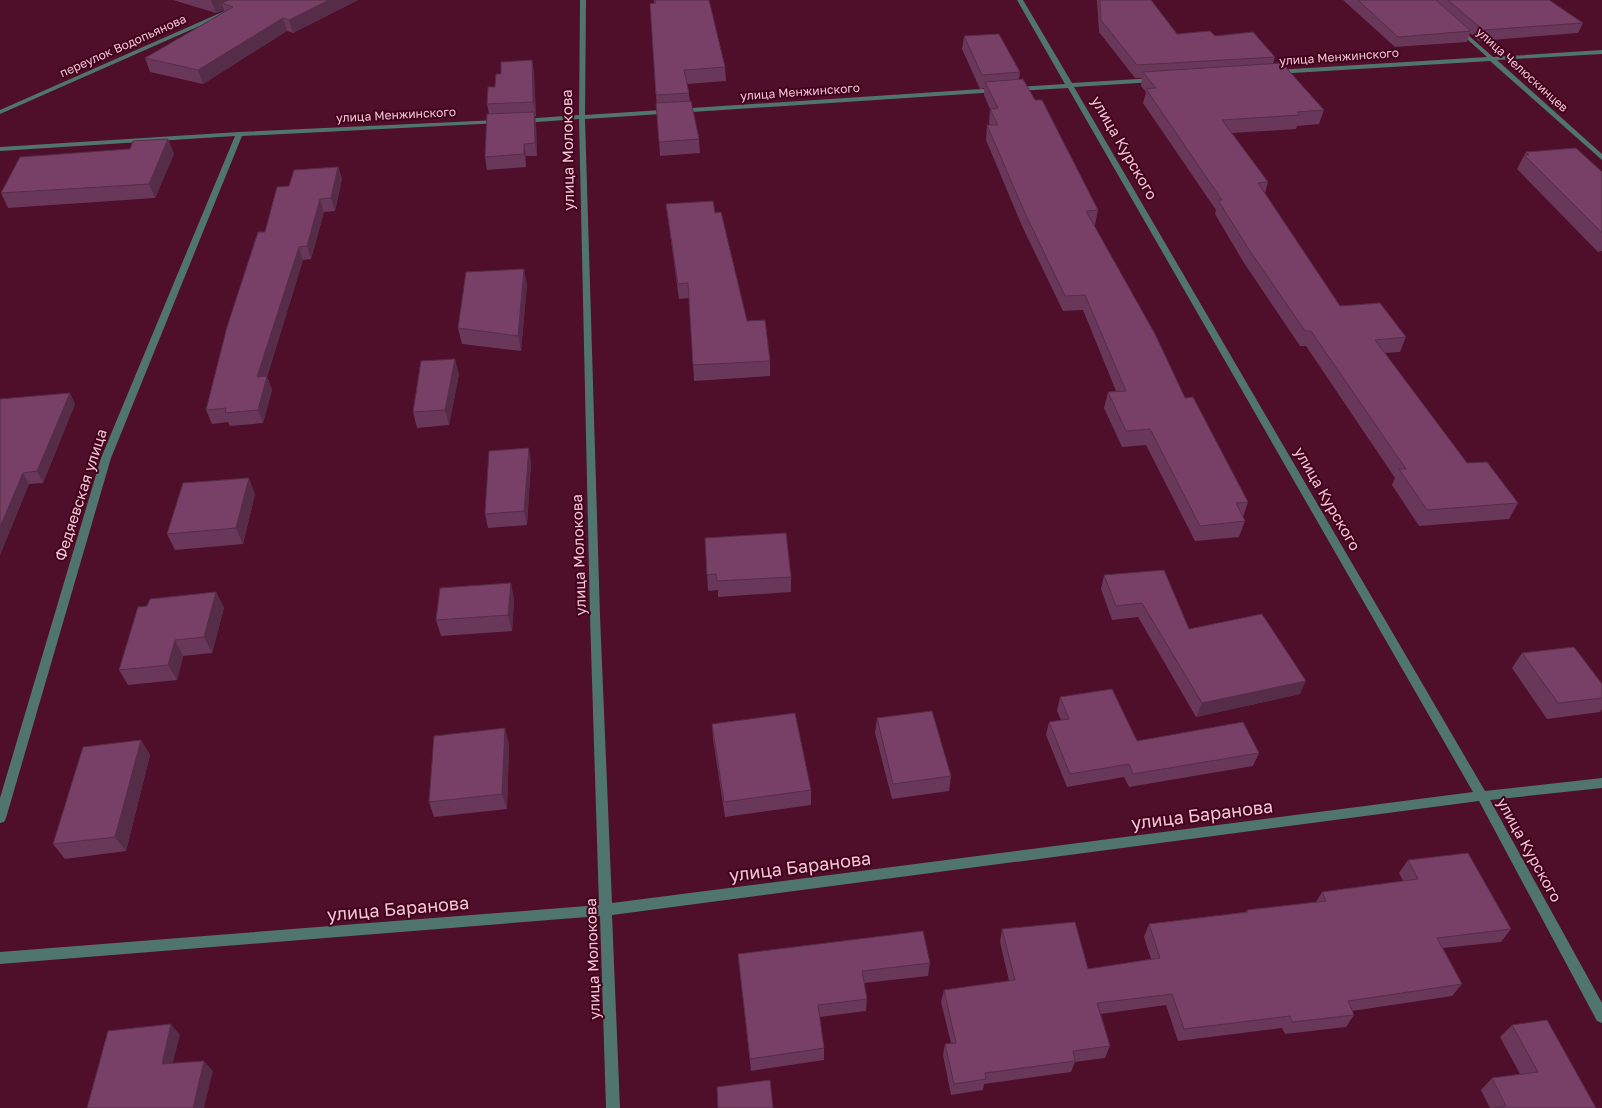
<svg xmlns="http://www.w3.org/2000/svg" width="1602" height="1108" font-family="'Golos Text',sans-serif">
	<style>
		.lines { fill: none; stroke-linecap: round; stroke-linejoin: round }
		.street { fill: #50756e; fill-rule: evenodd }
		.wall { fill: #683759 }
		.shaded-wall { fill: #552d48 }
		.building { fill: #794067; stroke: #552d48 }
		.labels { text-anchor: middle; stroke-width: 4; stroke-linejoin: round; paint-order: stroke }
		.far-street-label { font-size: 12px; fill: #f1c7d2; stroke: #43021f }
		.street-label { font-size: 15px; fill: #f1c7d2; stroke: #43021f }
		.near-street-label { font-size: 18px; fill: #f1c7d2; stroke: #43021f }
	</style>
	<rect width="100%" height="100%" fill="#4f0e29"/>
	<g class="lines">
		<g class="street">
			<polygon points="580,0 586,0 585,115 997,88 1000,90 997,92 585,119 600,616 612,903 1473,792 1068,88 1017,91 1014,89 1017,87 1065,84 1017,0 1023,0 1072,83 1154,78 1157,80 1154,82 1074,87 1485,791 1602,778 1602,788 1490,800 1602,1003 1602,1023 1597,1021 1479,801 612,915 620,1108 606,1108 600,916 0,964 0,952 599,905 590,616 579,119 523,123 520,121 523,119 579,115"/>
			<polygon points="227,10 230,12 229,13 0,114 0,110"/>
			<polygon points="1459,27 1493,57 1602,50 1602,54 1497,60 1602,154 1602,160 1490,61 1276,74 1273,72 1276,70 1487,57 1457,30 1456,29"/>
			<polygon points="498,120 500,121 500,123 242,136 111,458 6,818 4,822 0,823 0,798 101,458 235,136 0,151 0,147 239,132"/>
		</g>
	</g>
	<g class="wall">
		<polygon points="173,0 358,0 293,33 287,31 203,84 150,72 145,58 224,12 224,10 216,13"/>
		<polygon points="654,0 709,0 725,67 726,81 687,84 690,101 699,139 700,153 660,156 650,4 654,3"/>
		<polygon points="1097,0 1151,0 1177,34 1215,36 1275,57 1273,64 1324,110 1319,124 1297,126 1296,129 1232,133 1268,182 1265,193 1340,306 1406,337 1400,352 1385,353 1467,463 1518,503 1509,519 1419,526 1392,485 1395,478 1306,346 1300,346 1244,263 1215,214 1216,210 1143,103 1146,92 1141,86 1142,78 1135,78 1099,32"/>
		<polygon points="1343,0 1549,0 1583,23 1578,33 1479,41 1470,33 1467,42 1395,47"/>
		<polygon points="964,36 1020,72 1019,79 1035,100 1098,210 1095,225 1094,225 1185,398 1248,502 1243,517 1245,521 1239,537 1195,541 1146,445 1122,447 1104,408 1108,392 1116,391 1083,310 1063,311 1022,226 986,140 987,125 990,125 989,123 990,109 984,95 984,88 980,89 962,49"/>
		<polygon points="532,60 534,74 536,116 535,116 536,124 537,156 526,156 526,167 487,170 485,157 489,114 487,104 501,74"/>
		<polygon points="168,139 174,154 155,198 8,208 1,193 130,149"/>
		<polygon points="1526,152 1602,172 1602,251 1598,252 1517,169"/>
		<polygon points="338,167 342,179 335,211 324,212 311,259 303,260 267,377 272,390 263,423 230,426 228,422 212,424 206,410 265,232 289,186"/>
		<polygon points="666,204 715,213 747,321 770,361 770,376 694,381 689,298 679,299 668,219"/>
		<polygon points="527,284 521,351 462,344 458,328"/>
		<polygon points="459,374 449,425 417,428 413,412"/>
		<polygon points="0,399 75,404 43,483 29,484 0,555"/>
		<polygon points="531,462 527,525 488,528 485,514"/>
		<polygon points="255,494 243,544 175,550 167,534"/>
		<polygon points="705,538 791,577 791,592 718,597 718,590 708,591"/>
		<polygon points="1104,575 1189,629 1300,694 1196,717 1138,617 1112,620 1101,589"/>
		<polygon points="216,592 224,608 212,653 183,656 177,680 128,685 119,670 147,606"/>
		<polygon points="514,599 512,631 441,636 436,620"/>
		<polygon points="1522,653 1602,684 1602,709 1600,712 1547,719 1512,668"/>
		<polygon points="1060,697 1137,741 1259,753 1253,766 1129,787 1124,777 1067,787 1046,735 1049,722 1061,720 1057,711"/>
		<polygon points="877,718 951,776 949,791 892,799 875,733"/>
		<polygon points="712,724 811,790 811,805 725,817 713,739"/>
		<polygon points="141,740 150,755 126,851 65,859 53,844"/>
		<polygon points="509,744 507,809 434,817 429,802"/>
		<polygon points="1408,860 1511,929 1501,942 1443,948 1462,984 1452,996 1352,1011 1354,1015 1346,1027 1285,1034 1282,1028 1178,1041 1166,1005 1101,1014 1110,1046 1105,1058 1075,1062 1071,1072 984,1084 983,1090 951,1095 943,1055 945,1044 951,1043 941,1002 944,990 1009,981 1000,942 1002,929 1088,969 1151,959 1144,937 1149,924 1246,912 1247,910 1316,902 1322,892 1403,881 1399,873"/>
		<polygon points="738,954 930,963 928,976 864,983 867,999 866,1011 819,1017 824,1048 824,1060 751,1071"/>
		<polygon points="1512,1025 1596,1108 1490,1108 1481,1090 1492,1078 1520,1074 1500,1037"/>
	</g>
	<g class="shaded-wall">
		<polygon points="211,0 245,0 222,3 224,10 216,13"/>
		<polygon points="329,0 358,0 293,33 289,20"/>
		<polygon points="283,18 287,31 203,84 198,70"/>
		<polygon points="532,60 534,74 536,116 533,102"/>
		<polygon points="534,112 536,124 537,156 535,143"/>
		<polygon points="168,139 174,154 155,198 149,184"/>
		<polygon points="524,144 526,156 526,167 524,154"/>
		<polygon points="338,167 342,179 335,211 331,198"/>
		<polygon points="320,199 324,212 311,259 307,246"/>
		<polygon points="299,247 303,260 267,377 272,390 263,423 258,410 257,377"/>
		<polygon points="524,269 527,284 521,351 518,336"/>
		<polygon points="455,359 459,374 449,425 445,410"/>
		<polygon points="70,393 75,404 43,483 37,471"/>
		<polygon points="529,448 531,462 527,525 524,511"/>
		<polygon points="23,473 29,484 0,555 0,527"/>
		<polygon points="249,478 255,494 243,544 236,528"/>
		<polygon points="511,583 514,599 512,631 508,615"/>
		<polygon points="216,592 224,608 212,653 204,637"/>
		<polygon points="175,640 183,656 177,680 168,665"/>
		<polygon points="1306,681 1300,694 1196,717 1202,703"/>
		<polygon points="505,728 509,744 507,809 502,794"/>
		<polygon points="141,740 150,755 126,851 115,837"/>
		<polygon points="171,1024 180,1035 170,1074 162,1064"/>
		<polygon points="204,1061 213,1071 204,1108 193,1108"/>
	</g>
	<g class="building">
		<polygon points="229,0 329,0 289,20 283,18 198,70 145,58 233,7 222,3"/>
		<polygon points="655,0 709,0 725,67 684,70 689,93 656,95 650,4 656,3"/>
		<polygon points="1100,0 1151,0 1177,34 1210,31 1215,36 1253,32 1275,57 1137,65 1101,20"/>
		<polygon points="1358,0 1436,0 1471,31 1398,37"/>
		<polygon points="1448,0 1549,0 1583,23 1483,30"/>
		<polygon points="999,34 1020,72 982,75 964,36"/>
		<polygon points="532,60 533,102 487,104 488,87 495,87 496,74 501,74 501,62"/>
		<polygon points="1282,63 1324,110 1297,112 1300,115 1222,120 1268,182 1258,183 1340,306 1380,303 1406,337 1375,340 1467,463 1487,462 1518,503 1427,510 1399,469 1406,469 1311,331 1305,331 1248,248 1218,200 1222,200 1146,89 1156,88 1143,72"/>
		<polygon points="1023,79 1035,100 1042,100 1098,210 1086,211 1155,334 1185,398 1193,397 1248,502 1236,503 1245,521 1200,526 1150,429 1126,431 1108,392 1126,391 1085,295 1065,296 1024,211 987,125 998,125 990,109 998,108 985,82"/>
		<polygon points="691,101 699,139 659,142 656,103"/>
		<polygon points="534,112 535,143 524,144 524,154 485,157 487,114"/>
		<polygon points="168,139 149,184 1,193 20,157 130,149 133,141"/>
		<polygon points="1576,148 1602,172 1602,233 1524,155 1529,155 1526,152"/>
		<polygon points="338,167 331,198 320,199 307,246 299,247 257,377 267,376 258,410 225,413 226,408 206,410 227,327 258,232 265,232 277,187 289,186 294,170"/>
		<polygon points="713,201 715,213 721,212 747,321 765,320 770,361 693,365 688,283 678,284 666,204"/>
		<polygon points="524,269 518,336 458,328 466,272"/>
		<polygon points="455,359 445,410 413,412 421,361"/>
		<polygon points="70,393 37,471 23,473 0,527 0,399"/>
		<polygon points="529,448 524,511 485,514 489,451"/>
		<polygon points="249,478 236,528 167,534 183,483"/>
		<polygon points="786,533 791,577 717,581 716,574 707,575 705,538"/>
		<polygon points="1164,570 1189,629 1262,614 1306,681 1202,703 1142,603 1116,606 1104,575"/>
		<polygon points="511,583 508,615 436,620 440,588"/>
		<polygon points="216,592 204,637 175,640 168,665 119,670 138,607 147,606 150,599"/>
		<polygon points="1574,647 1602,684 1602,698 1558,703 1522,653"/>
		<polygon points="1112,689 1137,741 1243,722 1259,753 1133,774 1129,764 1070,774 1049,722 1069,719 1060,697"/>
		<polygon points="932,711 951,776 893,784 877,718"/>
		<polygon points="795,713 811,790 724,802 712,724"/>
		<polygon points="505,728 502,794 429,802 434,736"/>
		<polygon points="141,740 115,837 53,844 83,747"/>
		<polygon points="1468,853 1511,929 1437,938 1462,984 1348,1001 1354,1015 1292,1022 1290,1016 1184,1029 1172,994 1097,1003 1110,1046 1073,1051 1075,1061 985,1073 986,1079 954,1084 945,1044 956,1043 944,990 1015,980 1002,929 1075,922 1088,969 1160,958 1149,924 1248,912 1247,910 1326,901 1322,892 1418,879 1408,860"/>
		<polygon points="923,931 930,963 862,971 867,999 818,1005 824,1048 750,1059 738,954"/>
		<polygon points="1547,1020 1596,1108 1493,1108 1506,1106 1492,1078 1538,1072 1512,1025"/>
		<polygon points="171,1024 162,1064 204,1061 193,1108 87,1108 108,1031"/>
		<polygon points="770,1080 773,1108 718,1108 717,1087"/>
	</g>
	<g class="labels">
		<g class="far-street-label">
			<text transform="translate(123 46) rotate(-24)" y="4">переулок Водопьянова</text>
			<text transform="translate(1339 57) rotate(-4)" y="4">улица Менжинского</text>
			<text transform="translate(1522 70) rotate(42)" y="4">улица Челюскинцев</text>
			<text transform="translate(800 92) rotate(-4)" y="4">улица Менжинского</text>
			<text transform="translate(396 115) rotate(-3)" y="4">улица Менжинского</text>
		</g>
		<g class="street-label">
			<text transform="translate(1124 148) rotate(60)" y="5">улица Курского</text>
			<text transform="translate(568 150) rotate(-91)" y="5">улица Молокова</text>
			<text transform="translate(81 495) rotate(-72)" y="5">Федяевская улица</text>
			<text transform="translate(1327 499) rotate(60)" y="5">улица Курского</text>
			<text transform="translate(579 555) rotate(-92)" y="5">улица Молокова</text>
			<text transform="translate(1529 850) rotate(61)" y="5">улица Курского</text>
			<text transform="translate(593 959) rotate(-92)" y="5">улица Молокова</text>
		</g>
		<g class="near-street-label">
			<text transform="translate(1202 815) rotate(-7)" y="6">улица Баранова</text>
			<text transform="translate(800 867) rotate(-7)" y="6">улица Баранова</text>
			<text transform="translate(398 909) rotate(-5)" y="6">улица Баранова</text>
		</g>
	</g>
</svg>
